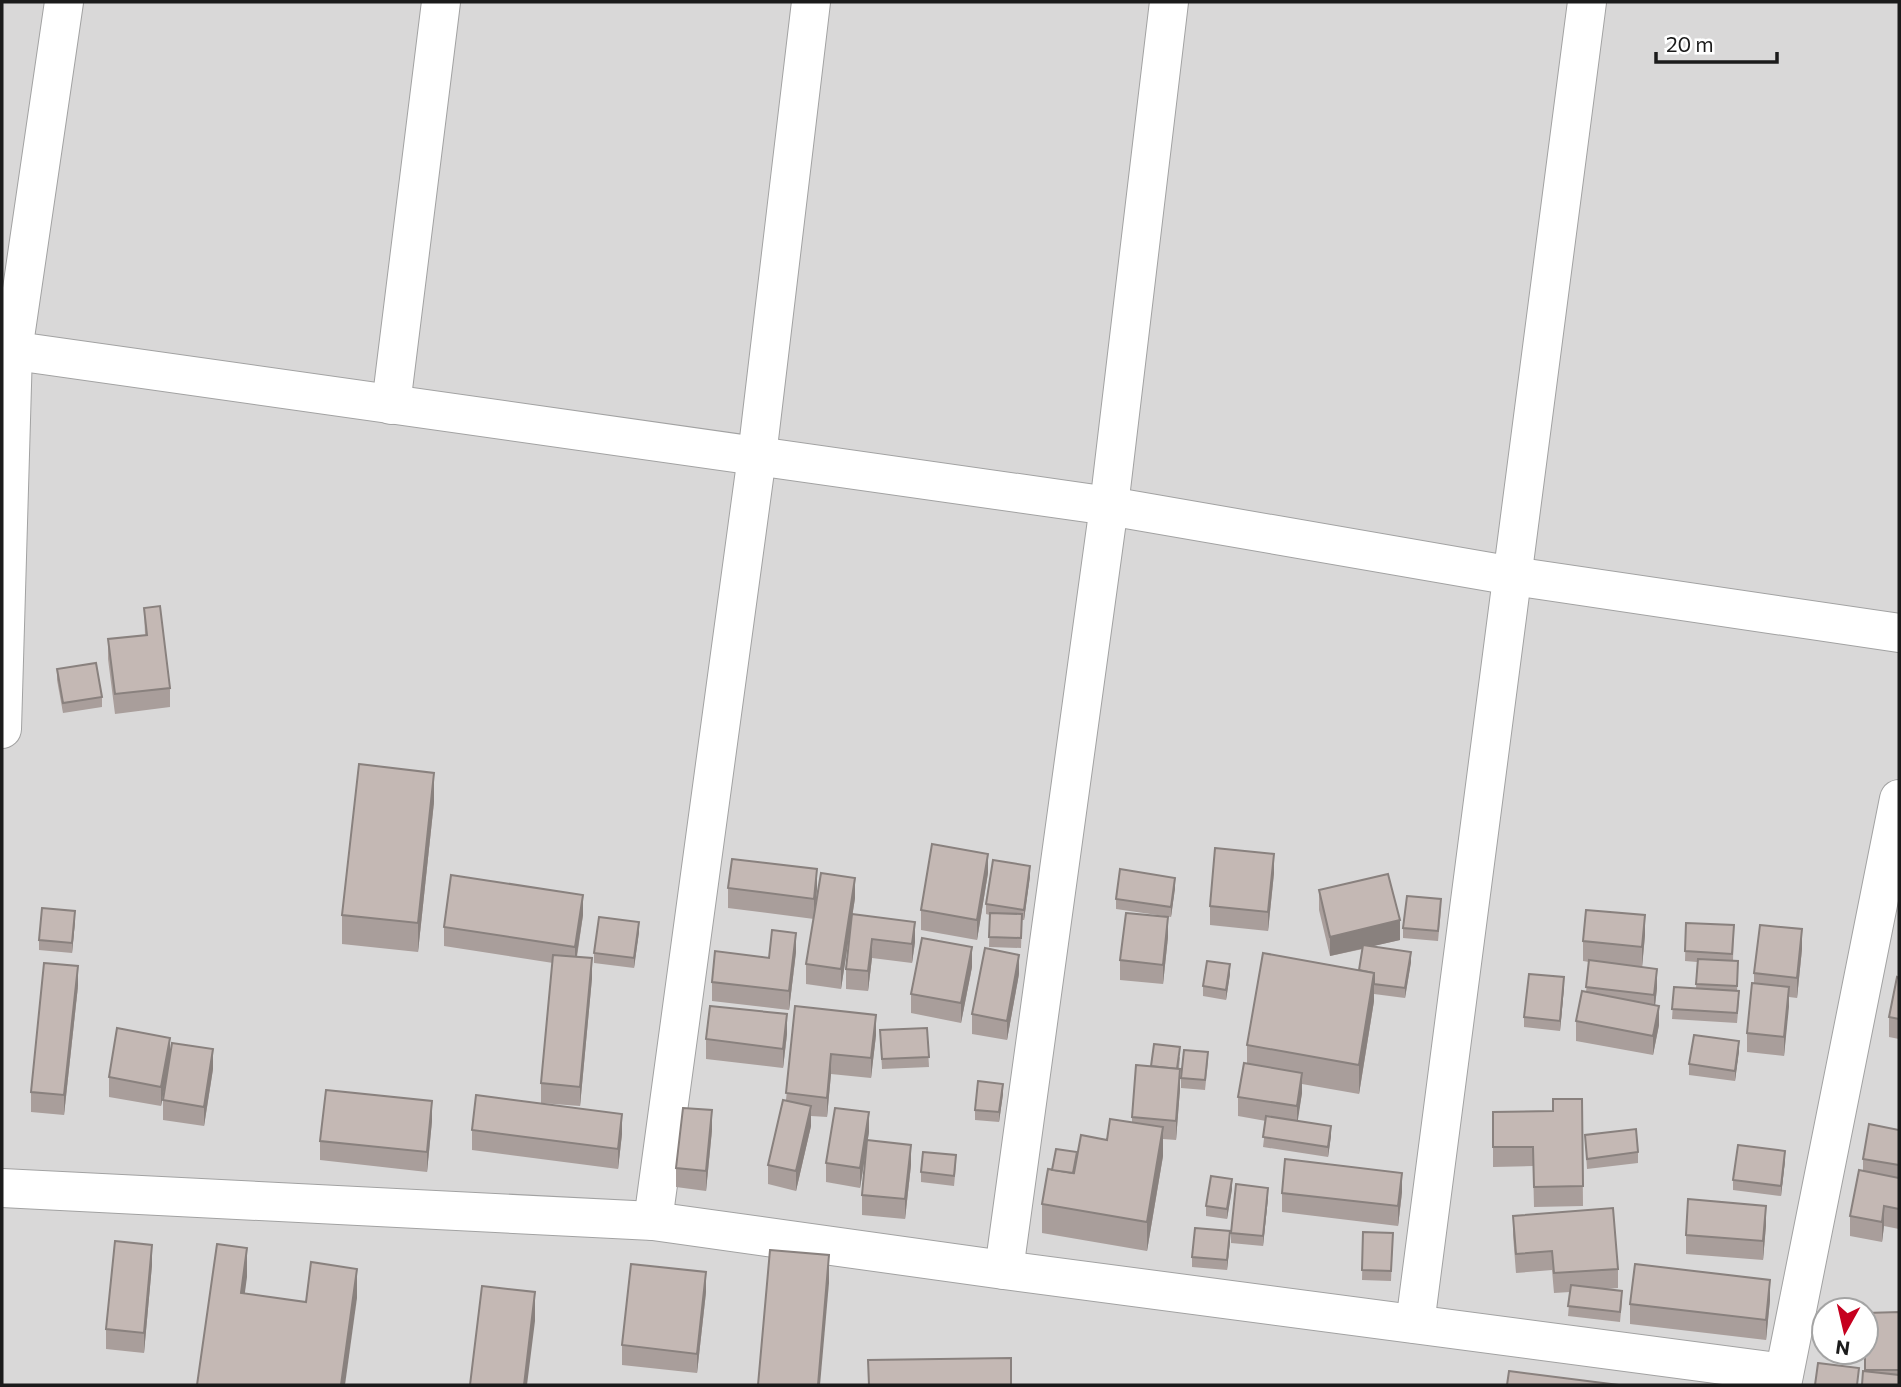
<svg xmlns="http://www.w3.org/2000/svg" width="1901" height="1387" font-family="Commissioner,sans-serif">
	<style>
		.residential { fill: #d9d8d8; fill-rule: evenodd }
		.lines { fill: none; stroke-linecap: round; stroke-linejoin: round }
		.street-casing { stroke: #a2a2a2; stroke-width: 40 }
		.street { stroke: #fff; stroke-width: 38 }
		.wall { fill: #a99e9b }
		.shaded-wall { fill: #89817e }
		.building { fill: #c4b8b4; stroke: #89817e; stroke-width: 2 }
	</style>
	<rect width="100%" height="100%" fill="#ede7e0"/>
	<path class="residential" d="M 2,2 L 1899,2 L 1899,1385 L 2,1385 ZM 1824,1310 L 1866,1310 L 1866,1352 L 1824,1352 Z"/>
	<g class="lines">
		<defs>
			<g id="street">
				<polyline points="2,349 1109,506 1513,576 1899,633"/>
				<polyline points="391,405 441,2"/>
				<polyline points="2,729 13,351 64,2"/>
				<polyline points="2,1188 653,1221 1004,1270 1784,1373"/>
				<polyline points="653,1221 757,456 811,2"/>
				<polyline points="1004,1270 1109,506 1169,2"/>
				<polyline points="1415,1324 1587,2"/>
				<polyline points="1782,1385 1899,799"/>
			</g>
		</defs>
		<use href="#street" class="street-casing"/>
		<use href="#street" class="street"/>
	</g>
	<g class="wall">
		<polygon points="144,608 170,688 170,707 115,714 108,659 108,639 145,635"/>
		<polygon points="57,669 102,697 102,707 63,713 57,680"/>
		<polygon points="434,802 418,952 342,944 342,915"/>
		<polygon points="988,873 977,940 921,930 921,910"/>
		<polygon points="1274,873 1268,931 1210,925 1210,906"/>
		<polygon points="1030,876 1024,920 1022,920 1021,948 989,947 990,915 986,914 986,904"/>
		<polygon points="728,888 817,889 814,916 855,898 841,989 806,984 806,964 814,919 728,908"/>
		<polygon points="1175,888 1171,917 1116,909 1116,899"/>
		<polygon points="1319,890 1400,940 1373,946 1411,962 1405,998 1374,994 1374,1001 1359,1094 1302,1084 1302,1093 1297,1121 1331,1136 1328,1157 1263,1147 1266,1121 1238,1116 1238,1097 1247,1064 1247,1045 1359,970 1363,949 1330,956 1319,910"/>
		<polygon points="1441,909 1438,941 1403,938 1403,928"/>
		<polygon points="852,914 915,942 912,963 872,958 868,991 846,989 846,969"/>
		<polygon points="583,915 577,957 592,978 580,1106 541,1103 541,1083 553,963 444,946 444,927"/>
		<polygon points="75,921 72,953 39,950 39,940"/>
		<polygon points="1686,923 1734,925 1733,961 1738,971 1737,991 1739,1001 1737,1023 1672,1019 1674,987 1696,989 1697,962 1685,961"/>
		<polygon points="639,932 634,968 594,963 594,953"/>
		<polygon points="1645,935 1642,967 1657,988 1655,1005 1659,1025 1653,1055 1576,1041 1576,1021 1586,992 1589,962 1583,961 1583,941"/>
		<polygon points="1168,937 1163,984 1120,980 1120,960"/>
		<polygon points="1802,949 1797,998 1789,997 1784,1056 1747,1052 1747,1033 1754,983 1754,973"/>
		<polygon points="796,952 789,1010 712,1001 712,982 769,958"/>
		<polygon points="972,967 961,1023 911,1013 911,994"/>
		<polygon points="1019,974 1007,1040 972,1034 972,1014"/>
		<polygon points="1230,974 1226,1000 1203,996 1203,986"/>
		<polygon points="1899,978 1899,1039 1889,1037 1889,1017"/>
		<polygon points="78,986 64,1115 31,1112 31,1092"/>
		<polygon points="1564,987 1560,1031 1524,1027 1524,1017"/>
		<polygon points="795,1006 876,1035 871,1078 831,1074 827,1117 811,1116 811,1126 796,1191 768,1184 768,1165 786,1100"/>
		<polygon points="927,1028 929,1067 882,1069 880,1030"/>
		<polygon points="787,1034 783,1068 706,1059 706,1039"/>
		<polygon points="1739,1051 1735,1081 1689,1075 1689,1064"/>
		<polygon points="170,1057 161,1106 109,1097 109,1077"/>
		<polygon points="1180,1057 1179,1069 1180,1089 1176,1140 1163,1139 1163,1156 1147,1251 1042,1233 1042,1204 1052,1170 1077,1152 1107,1140 1132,1122 1132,1117 1151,1066"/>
		<polygon points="1208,1062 1205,1090 1181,1088 1181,1078"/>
		<polygon points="213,1069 204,1126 163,1120 163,1100"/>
		<polygon points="1003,1094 999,1122 975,1120 975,1110"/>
		<polygon points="1582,1099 1583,1206 1534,1207 1533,1166 1493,1167 1493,1112 1553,1111"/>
		<polygon points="432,1121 427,1172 320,1160 320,1141"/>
		<polygon points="472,1130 622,1134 618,1169 472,1150"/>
		<polygon points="712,1130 706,1191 676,1187 676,1168"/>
		<polygon points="1899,1130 1899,1229 1884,1226 1882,1242 1850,1236 1850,1216 1863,1171 1863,1159"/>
		<polygon points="869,1132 860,1188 826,1182 826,1163"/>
		<polygon points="1585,1135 1638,1152 1638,1163 1587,1169"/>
		<polygon points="1785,1161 1781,1196 1733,1190 1733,1180"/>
		<polygon points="911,1165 905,1219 862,1215 862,1195"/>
		<polygon points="956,1165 954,1186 921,1182 921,1172"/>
		<polygon points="1232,1189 1227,1219 1206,1216 1206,1206"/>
		<polygon points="1402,1192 1398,1226 1282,1212 1282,1193"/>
		<polygon points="1268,1198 1263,1246 1231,1243 1231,1233"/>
		<polygon points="1513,1216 1618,1269 1618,1288 1606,1289 1622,1301 1620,1322 1568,1316 1570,1292 1554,1293 1552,1270 1516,1273 1513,1235"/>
		<polygon points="1766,1225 1763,1260 1686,1254 1686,1235"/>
		<polygon points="1363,1232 1393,1233 1391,1281 1362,1280"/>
		<polygon points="1230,1241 1227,1270 1192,1267 1192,1257"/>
		<polygon points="152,1265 144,1353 106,1349 106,1329"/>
		<polygon points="706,1292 697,1373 622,1365 622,1345"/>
		<polygon points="1770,1300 1766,1340 1630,1324 1630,1304"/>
		<polygon points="1899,1312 1899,1385 1865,1372 1864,1352"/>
	</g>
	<g class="shaded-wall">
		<polygon points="434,773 434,802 418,952 418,923"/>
		<polygon points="988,854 988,873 977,940 977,920"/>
		<polygon points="1274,854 1274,873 1268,931 1268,912"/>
		<polygon points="1030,866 1030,876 1024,920 1024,910"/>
		<polygon points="817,869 817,889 814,919 814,899"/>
		<polygon points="855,878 855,898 841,989 841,969"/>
		<polygon points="1175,878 1175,888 1171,917 1171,907"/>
		<polygon points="583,895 583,915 575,967 575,947"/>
		<polygon points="75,911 75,921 72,953 72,943"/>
		<polygon points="1645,915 1645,935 1642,967 1642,947"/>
		<polygon points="1168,917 1168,937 1163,984 1163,965"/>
		<polygon points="1400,920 1400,940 1330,956 1330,937"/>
		<polygon points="639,922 639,932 634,968 634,958"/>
		<polygon points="915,922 915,942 912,963 912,944"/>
		<polygon points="1802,929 1802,949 1797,998 1797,978"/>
		<polygon points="796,933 796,952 789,1010 789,991"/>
		<polygon points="872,939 872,958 868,991 868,971"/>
		<polygon points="972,947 972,967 961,1023 961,1003"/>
		<polygon points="1411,952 1411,962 1405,998 1405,988"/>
		<polygon points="1019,955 1019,974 1007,1040 1007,1021"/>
		<polygon points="592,958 592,978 580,1106 580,1087"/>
		<polygon points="1230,964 1230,974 1226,1000 1226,990"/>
		<polygon points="78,966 78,986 64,1115 64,1095"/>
		<polygon points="1657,969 1657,988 1654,1015 1654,995"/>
		<polygon points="1374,973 1374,1001 1359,1094 1359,1065"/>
		<polygon points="1564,977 1564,987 1560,1031 1560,1021"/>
		<polygon points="1789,987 1789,1007 1784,1056 1784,1037"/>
		<polygon points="1659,1006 1659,1025 1653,1055 1653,1036"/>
		<polygon points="787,1014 787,1034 783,1068 783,1049"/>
		<polygon points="876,1015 876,1035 871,1078 871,1058"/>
		<polygon points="170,1038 170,1057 161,1106 161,1087"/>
		<polygon points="1739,1041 1739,1051 1735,1081 1735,1071"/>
		<polygon points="213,1049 213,1069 204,1126 204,1107"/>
		<polygon points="831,1054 831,1074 827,1117 827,1098"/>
		<polygon points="1180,1069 1180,1089 1176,1140 1176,1121"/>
		<polygon points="1302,1073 1302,1093 1297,1126 1297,1106"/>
		<polygon points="1003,1084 1003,1094 999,1122 999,1112"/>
		<polygon points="432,1101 432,1121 427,1172 427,1152"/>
		<polygon points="811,1106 811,1126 796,1191 796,1171"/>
		<polygon points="712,1110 712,1130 706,1191 706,1171"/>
		<polygon points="869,1112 869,1132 860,1188 860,1168"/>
		<polygon points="622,1114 622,1134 618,1169 618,1149"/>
		<polygon points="1331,1126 1331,1136 1328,1157 1328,1147"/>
		<polygon points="1163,1127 1163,1156 1147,1251 1147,1222"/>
		<polygon points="911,1145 911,1165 905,1219 905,1199"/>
		<polygon points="1785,1151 1785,1161 1781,1196 1781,1186"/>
		<polygon points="1402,1173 1402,1192 1398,1226 1398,1206"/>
		<polygon points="1232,1179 1232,1189 1227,1219 1227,1209"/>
		<polygon points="1268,1188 1268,1198 1263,1246 1263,1236"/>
		<polygon points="1766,1206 1766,1225 1763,1260 1763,1241"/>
		<polygon points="1884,1206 1884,1226 1882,1242 1882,1222"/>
		<polygon points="1230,1231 1230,1241 1227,1270 1227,1260"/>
		<polygon points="152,1245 152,1265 144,1353 144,1333"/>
		<polygon points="247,1248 247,1277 241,1322 241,1293"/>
		<polygon points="829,1255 829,1283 820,1385 818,1385"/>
		<polygon points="357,1269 357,1298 345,1385 341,1385"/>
		<polygon points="706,1272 706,1292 697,1373 697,1354"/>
		<polygon points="1770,1280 1770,1300 1766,1340 1766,1320"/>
		<polygon points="535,1292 535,1321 527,1385 524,1385"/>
	</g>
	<g class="building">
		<polygon points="160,606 170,688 115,694 108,639 147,635 144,608"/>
		<polygon points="96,663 102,697 63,703 57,669"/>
		<polygon points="359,764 434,773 418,923 342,915"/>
		<polygon points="932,844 988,854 977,920 921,910"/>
		<polygon points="1215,848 1274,854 1268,912 1210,906"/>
		<polygon points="732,859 817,869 814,899 728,888"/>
		<polygon points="993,860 1030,866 1024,910 986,904"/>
		<polygon points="1120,869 1175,878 1171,907 1116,899"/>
		<polygon points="821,873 855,878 841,969 806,964"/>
		<polygon points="1388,874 1400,920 1330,937 1319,890"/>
		<polygon points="451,875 583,895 575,947 444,927"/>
		<polygon points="1407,896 1441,899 1438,931 1403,928"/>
		<polygon points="42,908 75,911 72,943 39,940"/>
		<polygon points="1586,910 1645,915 1642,947 1583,941"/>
		<polygon points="990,913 1022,914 1021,938 989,937"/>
		<polygon points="1126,913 1168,917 1163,965 1120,960"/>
		<polygon points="852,914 915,922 912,944 872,939 868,971 846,969"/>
		<polygon points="599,917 639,922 634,958 594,953"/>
		<polygon points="1686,923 1734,925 1732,954 1685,951"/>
		<polygon points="1760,925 1802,929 1797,978 1754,973"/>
		<polygon points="772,930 796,933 789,991 712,982 715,951 769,958"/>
		<polygon points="922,938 972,947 961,1003 911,994"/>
		<polygon points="1363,945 1411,952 1405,988 1374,984 1374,973 1359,970"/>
		<polygon points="985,948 1019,955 1007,1021 972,1014"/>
		<polygon points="1263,953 1374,973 1359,1065 1247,1045"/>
		<polygon points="553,955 592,958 580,1087 541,1083"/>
		<polygon points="1698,959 1738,961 1737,986 1696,984"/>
		<polygon points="1589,960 1657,969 1654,995 1586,987"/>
		<polygon points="1207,961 1230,964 1226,990 1203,986"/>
		<polygon points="44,963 78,966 64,1095 31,1092"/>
		<polygon points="1529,974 1564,977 1560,1021 1524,1017"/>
		<polygon points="1897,977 1899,978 1899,1019 1889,1017"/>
		<polygon points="1752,983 1789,987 1784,1037 1747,1033"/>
		<polygon points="1674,987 1739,991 1737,1013 1672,1009"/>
		<polygon points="1582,991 1659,1006 1653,1036 1576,1021"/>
		<polygon points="710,1006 787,1014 783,1049 706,1039"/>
		<polygon points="795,1006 876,1015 871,1058 831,1054 827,1098 786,1093"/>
		<polygon points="117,1028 170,1038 161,1087 109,1077"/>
		<polygon points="927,1028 929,1057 882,1059 880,1030"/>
		<polygon points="1694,1035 1739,1041 1735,1071 1689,1064"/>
		<polygon points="172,1043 213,1049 204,1107 163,1100"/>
		<polygon points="1154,1044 1180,1047 1177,1069 1151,1066"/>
		<polygon points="1184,1050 1208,1052 1205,1080 1181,1078"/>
		<polygon points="1244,1063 1302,1073 1297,1106 1238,1097"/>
		<polygon points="1136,1065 1180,1069 1176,1121 1132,1117"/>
		<polygon points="978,1081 1003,1084 999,1112 975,1110"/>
		<polygon points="326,1090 432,1101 427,1152 320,1141"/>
		<polygon points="476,1095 622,1114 618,1149 472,1130"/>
		<polygon points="1553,1099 1582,1099 1583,1186 1534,1187 1533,1147 1493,1147 1493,1112 1553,1111"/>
		<polygon points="783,1100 811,1106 796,1171 768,1165"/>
		<polygon points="683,1108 712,1110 706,1171 676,1168"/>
		<polygon points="835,1108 869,1112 860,1168 826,1163"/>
		<polygon points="1266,1116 1331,1126 1328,1147 1263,1137"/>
		<polygon points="1110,1119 1163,1127 1147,1222 1042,1204 1048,1169 1074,1173 1081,1135 1107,1140"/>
		<polygon points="1869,1124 1899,1130 1899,1165 1863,1159"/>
		<polygon points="1636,1129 1638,1152 1587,1159 1585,1135"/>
		<polygon points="867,1140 911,1145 905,1199 862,1195"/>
		<polygon points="1738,1145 1785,1151 1781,1186 1733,1180"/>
		<polygon points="1056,1149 1077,1152 1073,1173 1052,1170"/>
		<polygon points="923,1152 956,1155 954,1176 921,1172"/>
		<polygon points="1285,1159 1402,1173 1398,1206 1282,1193"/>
		<polygon points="1859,1170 1899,1178 1899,1209 1884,1206 1882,1222 1850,1216"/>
		<polygon points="1211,1176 1232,1179 1227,1209 1206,1206"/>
		<polygon points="1236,1184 1268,1188 1263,1236 1231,1233"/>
		<polygon points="1688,1199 1766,1206 1763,1241 1686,1235"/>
		<polygon points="1613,1208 1618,1269 1554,1273 1552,1251 1516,1254 1513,1216"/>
		<polygon points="1195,1228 1230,1231 1227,1260 1192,1257"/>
		<polygon points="1363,1232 1393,1233 1391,1271 1362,1270"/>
		<polygon points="115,1241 152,1245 144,1333 106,1329"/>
		<polygon points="217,1244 247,1248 241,1293 306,1302 311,1262 357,1269 341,1385 197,1385"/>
		<polygon points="770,1250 829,1255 818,1385 758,1385"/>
		<polygon points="631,1264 706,1272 697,1354 622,1345"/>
		<polygon points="1635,1264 1770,1280 1766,1320 1630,1304"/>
		<polygon points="1571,1285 1622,1291 1620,1312 1568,1306"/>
		<polygon points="482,1286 535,1292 524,1385 470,1385"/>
		<polygon points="1899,1312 1899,1370 1865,1370 1865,1352 1866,1352 1866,1313"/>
		<polygon points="1011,1358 1011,1385 869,1385 868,1360"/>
		<polygon points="1818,1363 1859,1368 1857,1385 1815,1385"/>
		<polygon points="1509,1371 1619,1385 1507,1385"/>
		<polygon points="1863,1371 1899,1375 1899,1385 1862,1385"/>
	</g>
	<rect width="1901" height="1387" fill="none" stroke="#1b1b1b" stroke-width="7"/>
	<g transform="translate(1845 1331) rotate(188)"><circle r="33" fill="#ffffff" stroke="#a4a4a4" stroke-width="2"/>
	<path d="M0-5L12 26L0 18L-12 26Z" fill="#c6001f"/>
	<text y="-10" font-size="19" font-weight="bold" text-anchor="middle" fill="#1b1b1b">N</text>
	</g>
	<path d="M1656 52v10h121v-10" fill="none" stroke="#1b1b1b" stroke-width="3.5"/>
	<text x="1666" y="52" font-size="21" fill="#1b1b1b" stroke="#ffffff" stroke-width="5" paint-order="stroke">20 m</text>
</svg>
